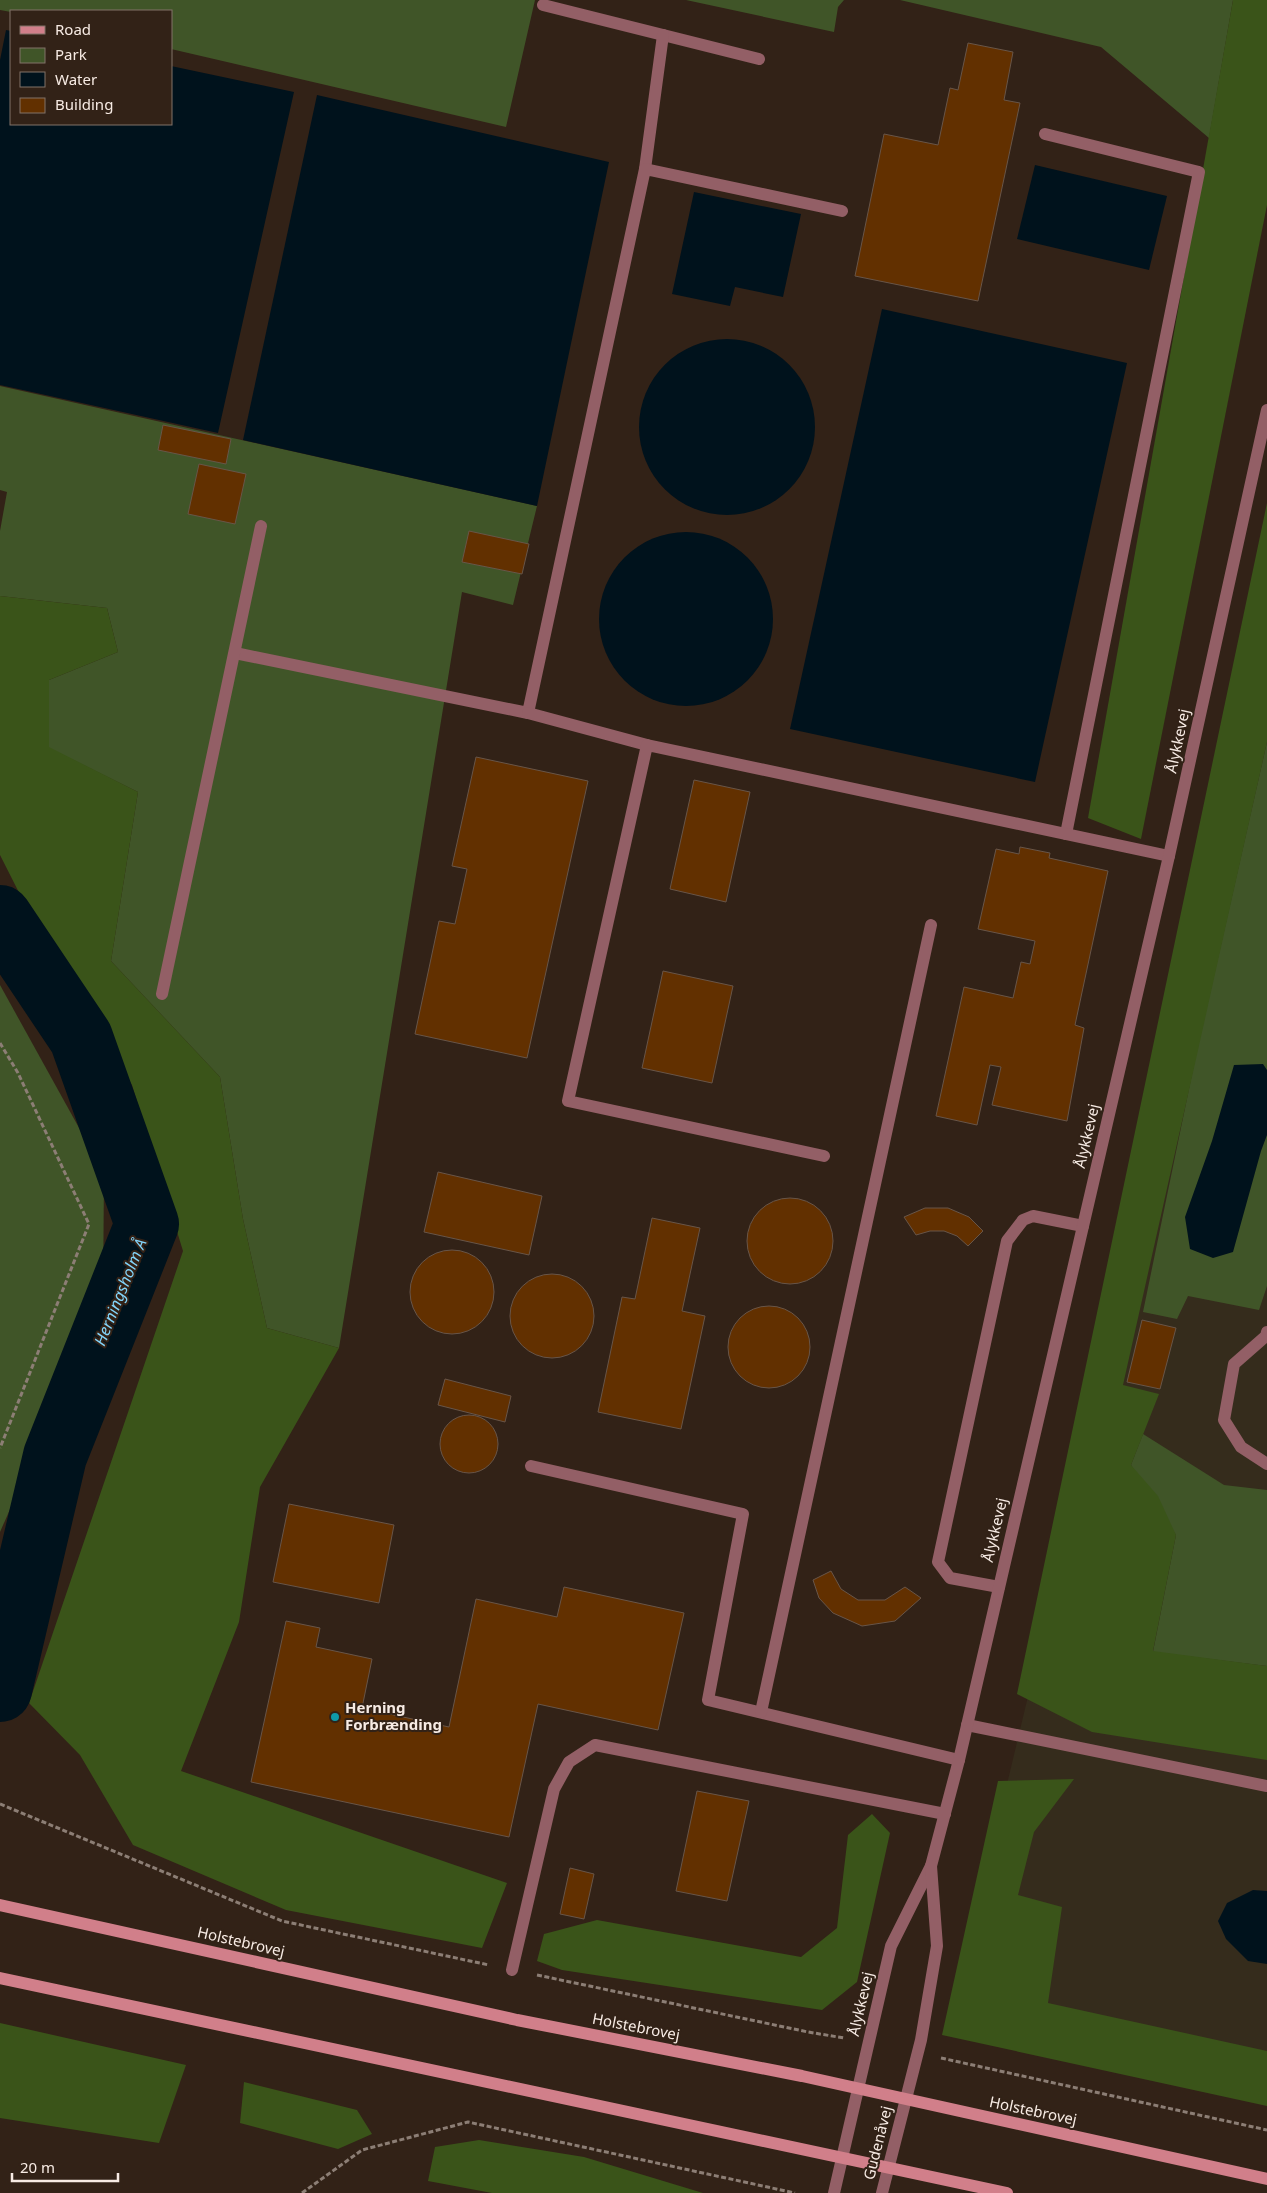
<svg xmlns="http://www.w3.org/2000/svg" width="1267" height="2193" font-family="'Noto Sans',sans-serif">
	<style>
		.commercial { fill: #352c1c }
		.green { fill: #405528 }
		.forest { fill: #3a5419 }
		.water { fill: #00121c }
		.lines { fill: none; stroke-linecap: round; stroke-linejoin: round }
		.river { stroke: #00121c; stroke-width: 64 }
		.building { fill: #623000; stroke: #685548 }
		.path { stroke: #8c7e75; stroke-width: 3; stroke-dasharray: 5 2.5; stroke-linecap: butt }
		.lane { stroke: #935f66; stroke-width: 12 }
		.street { stroke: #935f66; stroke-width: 12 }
		.secondary { stroke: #d17f8a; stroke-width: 12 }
		.culture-dot { fill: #0f9aa8; stroke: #322217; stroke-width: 2 }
		.labels { text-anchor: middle; stroke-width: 4; stroke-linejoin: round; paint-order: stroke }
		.street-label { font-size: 15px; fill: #f7ebe4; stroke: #322217 }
		.poi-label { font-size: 15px; font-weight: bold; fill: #f7ebe4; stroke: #322217; text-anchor: start }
		.water-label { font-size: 16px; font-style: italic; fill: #83d5fb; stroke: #322217 }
	</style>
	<rect width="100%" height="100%" fill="#322217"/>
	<polygon class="commercial" points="1267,581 1267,2077 959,1985 1029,1692"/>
	<g class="green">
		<polygon points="0,0 535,0 506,127 171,49 171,11 11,12 0,10"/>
		<polygon points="686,0 844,0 838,7 834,32"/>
		<polygon points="900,0 1233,0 1209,138 1101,47"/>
		<polygon points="0,386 537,506 513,605 462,592 339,1348 267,1328 243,1219 220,1077 111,961 138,792 49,748 49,680 118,652 107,608 0,596 0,531 7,492 0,490"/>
		<polygon points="1267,742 1267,1286 1259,1310 1188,1296 1177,1319 1143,1312 1196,1055"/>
		<polygon points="0,985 104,1173 103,1299 0,1532"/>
		<polygon points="1143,1434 1224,1485 1267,1490 1267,1666 1153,1652 1176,1535 1131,1465"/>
	</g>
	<g class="forest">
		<polygon points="1233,0 1267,0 1267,205 1141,839 1088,818"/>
		<polygon points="1267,503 1267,742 1123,1385 1159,1394 1131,1465 1158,1496 1176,1535 1153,1651 1267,1666 1267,1760 1092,1732 1017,1694"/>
		<polygon points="0,596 107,608 118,652 49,680 49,747 138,792 111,961 220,1077 243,1219 267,1328 339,1348 260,1487 239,1622 181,1771 507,1883 482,1948 286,1910 133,1845 80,1755 29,1703 183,1251 132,1085 48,950 0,855"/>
		<polygon points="1074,1779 1034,1832 1018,1895 1062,1907 1048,2003 1267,2051 1267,2106 942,2035 998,1781"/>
		<polygon points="872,1814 890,1833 857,1982 822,2010 562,1970 537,1961 544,1934 597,1920 801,1957 837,1928 848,1835"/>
		<polygon points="0,2023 186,2065 159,2143 0,2118"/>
		<polygon points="244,2082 357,2110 372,2134 338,2149 240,2123"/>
		<polygon points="479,2140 584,2157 703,2193 492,2193 428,2181 435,2147"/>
	</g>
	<g class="water">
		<polygon points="6,30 11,31 11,124 171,124 171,66 294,92 218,433 0,385 0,60"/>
		<polygon points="317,95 609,162 537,506 243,440"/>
		<polygon points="1035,165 1167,196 1149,270 1017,239"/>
		<polygon points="694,192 801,214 783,297 735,287 730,306 672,294"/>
		<polygon points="882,309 1127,363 1035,782 790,729"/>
		<circle cx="727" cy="427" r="88"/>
		<circle cx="686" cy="619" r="87"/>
		<polygon points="1263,1064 1267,1070 1267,1135 1261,1151 1233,1252 1213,1258 1190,1249 1185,1217 1212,1141 1234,1065"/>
		<polygon points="1253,1890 1267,1891 1267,1964 1248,1961 1226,1939 1218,1921 1227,1903"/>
	</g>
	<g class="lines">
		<polyline class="river" points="0,917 81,1038 147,1224 55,1456 0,1690"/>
	</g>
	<g class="building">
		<polygon points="968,43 1013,52 1004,100 1020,103 978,301 855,276 884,134 938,145 950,88 958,90"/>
		<polygon points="163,425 231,439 226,464 158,450"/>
		<polygon points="199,464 246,474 235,524 188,514"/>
		<polygon points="469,531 529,544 522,574 462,562"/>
		<polygon points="476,757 588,781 527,1058 415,1034 439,921 455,924 467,869 452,866"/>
		<polygon points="694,780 750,792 726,902 670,889"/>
		<polygon points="1020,847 1050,853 1049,858 1108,871 1075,1025 1084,1028 1067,1121 992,1105 1001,1067 990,1065 977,1125 936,1116 964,987 1013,998 1021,962 1030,964 1035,941 978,929 996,849 1019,854"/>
		<polygon points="663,971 733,986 712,1083 642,1068"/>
		<polygon points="438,1172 542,1196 529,1255 424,1232"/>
		<circle cx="790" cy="1241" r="43"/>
		<polygon points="925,1208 948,1208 969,1217 983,1231 968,1246 957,1236 944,1231 930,1231 916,1235 904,1217"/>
		<polygon points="652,1218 700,1228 682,1311 705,1316 681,1429 598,1412 622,1297 635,1299"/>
		<circle cx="452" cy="1292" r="42"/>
		<circle cx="552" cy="1316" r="42"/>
		<circle cx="769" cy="1347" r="41"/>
		<polygon points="1142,1320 1176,1328 1160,1389 1127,1382"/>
		<polygon points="445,1379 511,1396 505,1422 438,1405"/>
		<circle cx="469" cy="1444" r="29"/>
		<polygon points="289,1504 394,1525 379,1603 273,1582"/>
		<polygon points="831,1571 841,1589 858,1600 885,1600 905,1587 921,1598 895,1621 862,1626 833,1613 819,1598 813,1580"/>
		<polygon points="564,1587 684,1613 658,1730 538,1704 509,1837 251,1782 286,1621 320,1628 316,1647 372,1659 362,1708 449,1727 476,1599 557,1617"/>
		<polygon points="697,1791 749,1801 727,1901 676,1891"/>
		<polygon points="570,1868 594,1874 584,1919 560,1914"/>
	</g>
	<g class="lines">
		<g class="path">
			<polyline points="0,1043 18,1073 89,1224 0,1448"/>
			<polyline points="0,1804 282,1921 489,1965"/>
			<polyline points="537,1975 808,2032 844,2038"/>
			<polyline points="941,2058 1267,2130"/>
			<polyline points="302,2193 362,2150 468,2122 795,2193"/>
		</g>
		<g class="lane">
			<polyline points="543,5 759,59"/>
			<polyline points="1045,134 1199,172 1066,834"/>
			<polyline points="645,169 663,35"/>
			<polyline points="235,653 528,713 645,169 842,211"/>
			<polyline points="528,713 647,745"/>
			<polyline points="162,994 261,526"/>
			<polyline points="824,1156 568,1101 647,745 1169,856"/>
			<polyline points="1267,1332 1266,1336 1234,1364 1224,1420 1241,1447 1267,1464"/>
			<polyline points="531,1466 743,1514 708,1700 959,1760"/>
			<polyline points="999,1587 950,1578 938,1562 1007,1241 1023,1220 1033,1216 1083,1226"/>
			<polyline points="761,1712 931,925"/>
			<polyline points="967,1725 1267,1786"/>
			<polyline points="512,1970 554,1789 569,1762 595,1745 945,1814"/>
		</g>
		<g class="street">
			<polyline points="834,2193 891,1946 931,1866 959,1760 1169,856 1267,410"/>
			<polyline points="882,2193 921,2040 937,1946 931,1866"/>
		</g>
		<g class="secondary">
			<polyline points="0,1905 517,2020 802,2076 1267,2179"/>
			<polyline points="0,1978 1007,2193"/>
		</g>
	</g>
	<circle class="culture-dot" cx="335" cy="1717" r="5"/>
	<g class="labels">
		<g class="street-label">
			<text transform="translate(1178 741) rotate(-78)" y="5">Ålykkevej</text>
			<text transform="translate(1087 1136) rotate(-77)" y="5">Ålykkevej</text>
			<text transform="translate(995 1530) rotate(-77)" y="5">Ålykkevej</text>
			<text transform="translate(241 1942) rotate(13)" y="5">Holstebrovej</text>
			<text transform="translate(861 2004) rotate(-77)" y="5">Ålykkevej</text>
			<text transform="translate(636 2027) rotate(11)" y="5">Holstebrovej</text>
			<text transform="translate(1033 2111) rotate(12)" y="5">Holstebrovej</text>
			<text transform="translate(878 2143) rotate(-76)" y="5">Gudenåvej</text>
		</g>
		<g class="poi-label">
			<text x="345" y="1713">Herning<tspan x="345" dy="17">Forbrænding</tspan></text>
		</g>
		<g class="water-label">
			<text transform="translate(120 1292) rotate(-68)" y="6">Herningsholm Å</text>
		</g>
	</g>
	<rect x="10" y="10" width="162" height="115" fill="#322217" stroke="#817269"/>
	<rect x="20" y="26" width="25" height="8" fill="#d17f8a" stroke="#817269"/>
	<text x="55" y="35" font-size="15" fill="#f7ebe4">Road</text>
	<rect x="20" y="48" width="25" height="15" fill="#405528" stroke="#817269"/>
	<text x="55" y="60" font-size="15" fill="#f7ebe4">Park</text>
	<rect x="20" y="72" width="25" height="15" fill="#00121c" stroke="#817269"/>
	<text x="55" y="85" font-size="15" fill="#f7ebe4">Water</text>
	<rect x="20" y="98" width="25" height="15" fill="#623000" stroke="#817269"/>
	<text x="55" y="110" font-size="15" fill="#f7ebe4">Building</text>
	<path d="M12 2173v8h106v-8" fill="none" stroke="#f7ebe4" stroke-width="2.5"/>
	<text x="20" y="2173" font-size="15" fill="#f7ebe4" stroke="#322217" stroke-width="4" paint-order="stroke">20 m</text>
</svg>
